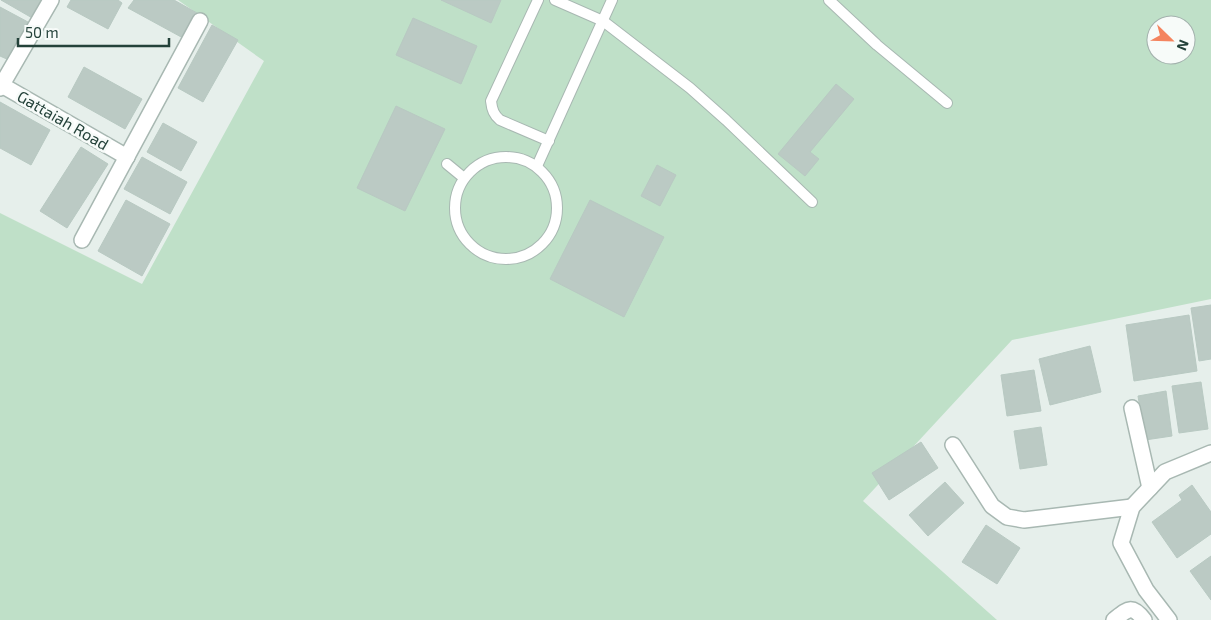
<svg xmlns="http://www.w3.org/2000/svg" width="1211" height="620" font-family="'Exo 2',sans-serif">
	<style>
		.green { fill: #bfe0c8; fill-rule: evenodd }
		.building { fill: #bbcac4; stroke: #b8c9c2 }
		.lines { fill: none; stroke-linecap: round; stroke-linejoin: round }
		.service-casing { stroke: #a8b8b2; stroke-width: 12 }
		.minor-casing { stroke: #a8b8b2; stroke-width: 18 }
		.service { stroke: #fff; stroke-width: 10 }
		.minor { stroke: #fff; stroke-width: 15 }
		.labels { text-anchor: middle; stroke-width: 5; stroke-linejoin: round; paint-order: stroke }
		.street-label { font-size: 16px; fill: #24423a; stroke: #f7fbf9 }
	</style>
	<rect width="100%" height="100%" fill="#e6efeb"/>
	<path class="green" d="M 178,0 L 1211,0 L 1211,299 L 1012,340 L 863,501 L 997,620 L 0,620 L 0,213 L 142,284 L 264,61 ZM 1156,25 L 1186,25 L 1186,55 L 1156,55 Z"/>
	<g class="building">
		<polygon points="1,0 45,0 34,19"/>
		<polygon points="71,0 118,0 122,3 108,29 67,7"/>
		<polygon points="134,0 174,0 197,13 183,38 128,8"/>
		<polygon points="441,0 501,0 491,23"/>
		<polygon points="0,7 28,22 9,60 0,56"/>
		<polygon points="413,18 477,46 461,84 396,55"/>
		<polygon points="212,25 238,40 203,102 178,88"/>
		<polygon points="84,67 142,99 125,129 68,97"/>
		<polygon points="836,84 854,99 810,152 819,159 805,176 778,154"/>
		<polygon points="0,102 50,130 31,165 0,148"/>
		<polygon points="396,106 445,129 405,211 357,188"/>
		<polygon points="163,123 197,142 181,171 147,152"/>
		<polygon points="81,147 108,164 67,228 40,211"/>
		<polygon points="142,157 187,182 170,214 124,189"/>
		<polygon points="657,165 676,175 660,206 641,196"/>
		<polygon points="126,200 170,224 142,276 98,251"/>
		<polygon points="590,200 664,237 624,317 550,279"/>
		<polygon points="1211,305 1211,359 1199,361 1191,308"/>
		<polygon points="1189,315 1197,371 1134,381 1126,325"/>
		<polygon points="1090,346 1101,392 1050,405 1039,359"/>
		<polygon points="1034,370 1041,411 1007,416 1001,375"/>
		<polygon points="1201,382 1208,429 1179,433 1172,386"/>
		<polygon points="1166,391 1172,436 1145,440 1138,396"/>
		<polygon points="1041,427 1047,465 1020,469 1014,431"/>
		<polygon points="921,442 938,468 889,500 872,473"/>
		<polygon points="945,482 964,503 928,536 909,515"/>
		<polygon points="1192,485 1211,512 1211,534 1177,558 1152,522 1182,500 1179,495"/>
		<polygon points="986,525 1020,548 997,584 962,562"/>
		<polygon points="1211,556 1211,600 1190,571"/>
	</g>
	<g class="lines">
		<defs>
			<g id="service">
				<path d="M 538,0 L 491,101 C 492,110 494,115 500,120 L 549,141"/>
				<polyline points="555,0 603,21 690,88 726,120 812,202"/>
				<polyline points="829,0 877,45 947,103"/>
				<circle cx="506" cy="208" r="51"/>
				<polyline points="447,164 464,178"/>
				<polyline points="537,166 612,0"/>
			</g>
			<g id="minor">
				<polyline points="0,84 127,157"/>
				<polyline points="0,88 51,0"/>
				<polyline points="82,240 200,21"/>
				<polyline points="1132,408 1150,488"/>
				<polyline points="953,445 992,506 1007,517 1024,520 1132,507"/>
				<path d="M 1114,620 C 1128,609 1132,604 1144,620"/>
				<polyline points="1169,620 1146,590 1121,543 1132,507 1165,472 1211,453"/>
			</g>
		</defs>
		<use href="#service" class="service-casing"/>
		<use href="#minor" class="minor-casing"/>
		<use href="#service" class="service"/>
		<use href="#minor" class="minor"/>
	</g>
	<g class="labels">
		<g class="street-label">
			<text transform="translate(63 120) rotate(30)" y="6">Gattaiah Road</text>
		</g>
	</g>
	<g transform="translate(1171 40) rotate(113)"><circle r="24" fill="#f7fbf9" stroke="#a3b1ad"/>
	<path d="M0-4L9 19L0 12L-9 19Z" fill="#f4845f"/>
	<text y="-8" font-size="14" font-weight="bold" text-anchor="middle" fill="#24423a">N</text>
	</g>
	<path d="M18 38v8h151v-8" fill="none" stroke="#24423a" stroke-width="2.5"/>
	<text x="25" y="38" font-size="15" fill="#24423a" stroke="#f7fbf9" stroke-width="4" paint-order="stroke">50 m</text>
</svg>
